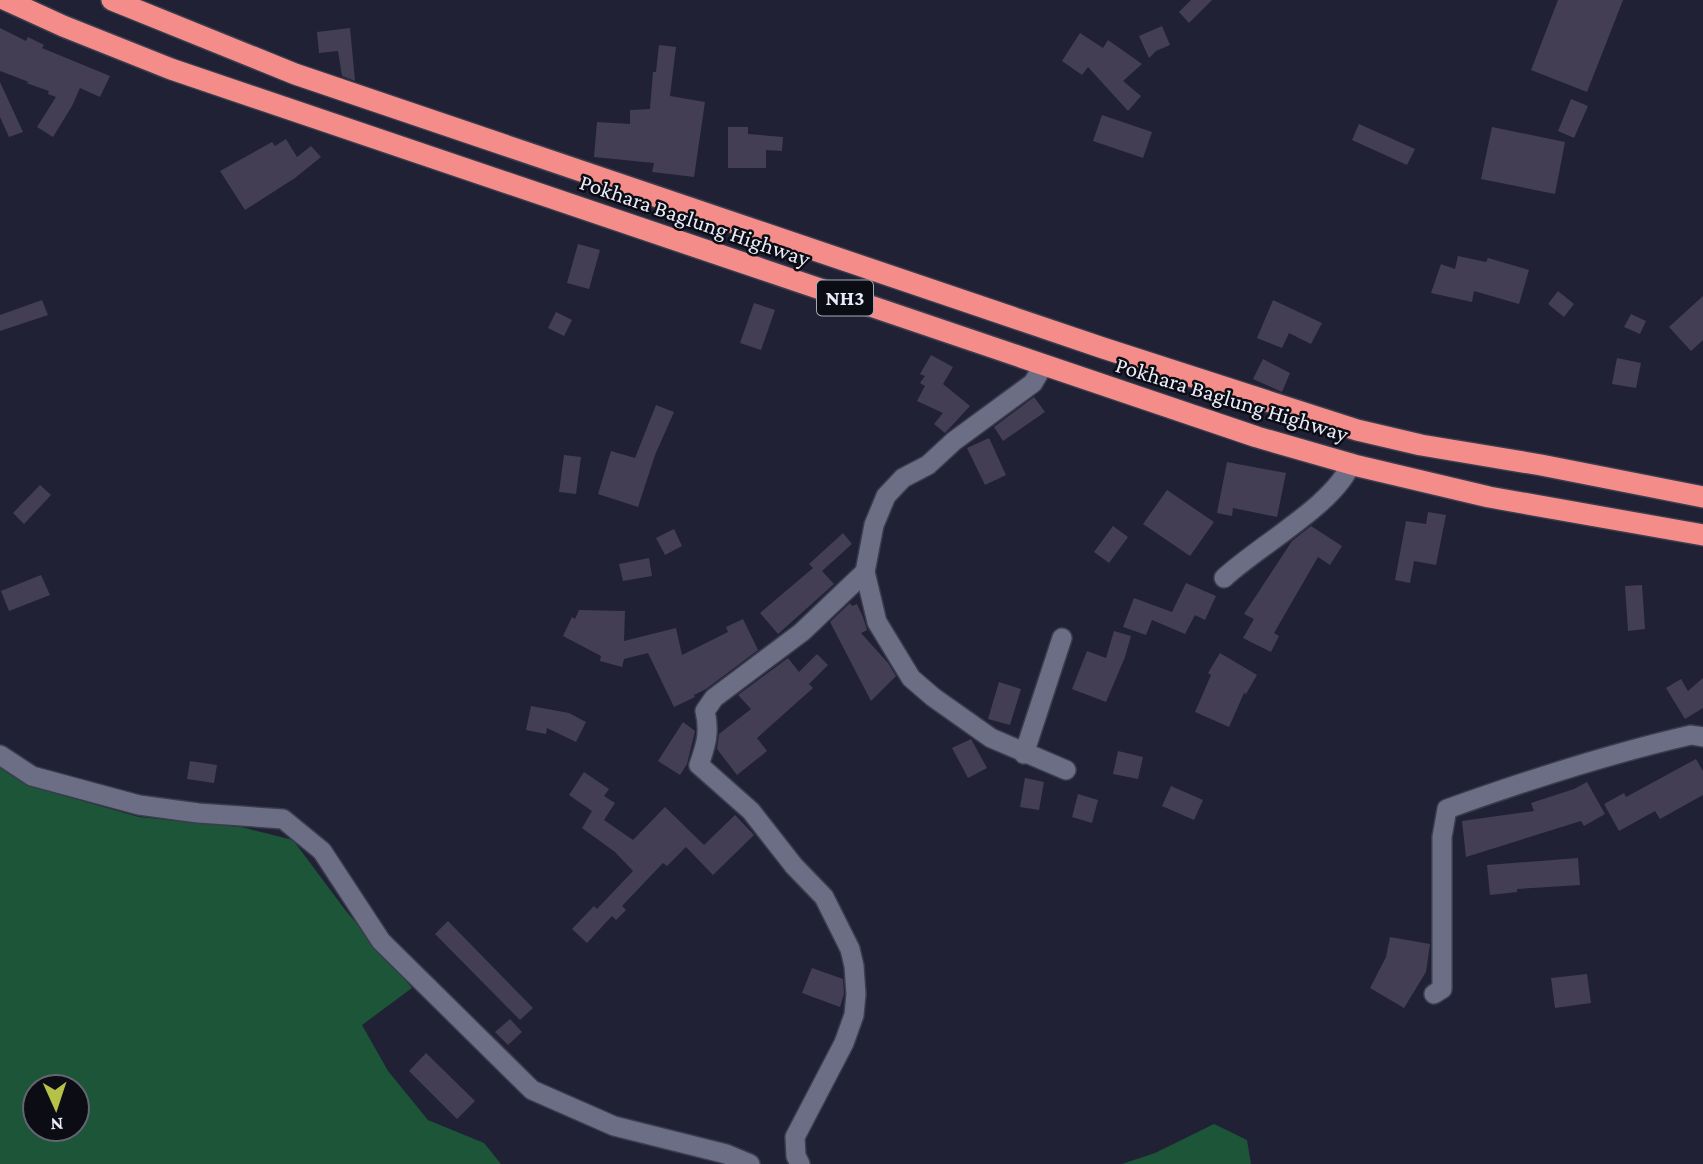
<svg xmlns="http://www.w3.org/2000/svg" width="1703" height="1164" font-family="'Crimson Pro',serif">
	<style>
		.green { fill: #1c5537; fill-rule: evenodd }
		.building { fill: #433e53 }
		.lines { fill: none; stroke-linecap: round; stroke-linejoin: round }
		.minor-casing { stroke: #3b3c4d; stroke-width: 22 }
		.highway-casing { stroke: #3b3c4d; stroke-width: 24 }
		.minor { stroke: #6c6e86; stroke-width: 19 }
		.highway { stroke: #f48d89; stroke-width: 21 }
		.labels { text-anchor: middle; stroke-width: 5; stroke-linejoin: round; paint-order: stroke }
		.shield { fill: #0b0c14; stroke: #a6a8b4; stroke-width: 2 }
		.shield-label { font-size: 21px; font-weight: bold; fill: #e9ebf9 }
		.street-label { font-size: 23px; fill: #e9ebf9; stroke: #0b0c14 }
	</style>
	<rect width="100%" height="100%" fill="#202135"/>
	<g class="green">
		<path d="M 0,767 L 44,790 L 139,817 L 241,827 L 293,840 L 346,911 L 412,988 L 362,1025 L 388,1071 L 428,1120 L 484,1143 L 501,1164 L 0,1164 ZM 35,1087 L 77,1087 L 77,1129 L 35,1129 Z"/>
		<polygon points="1214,1124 1247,1140 1251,1164 1122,1164 1155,1153"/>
	</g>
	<g class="building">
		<polygon points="1191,0 1212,0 1189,23 1179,12"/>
		<polygon points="1558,0 1623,0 1587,92 1531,70"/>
		<polygon points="1162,26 1170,45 1156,51 1149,58 1139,36"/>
		<polygon points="0,28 26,41 28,37 44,45 42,48 110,76 100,97 80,88 72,106 53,137 37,127 56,97 48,94 49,91 26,83 29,82 0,71"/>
		<polygon points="350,28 355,81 342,76 338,51 319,53 317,32"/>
		<polygon points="1080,33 1103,48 1108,40 1142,64 1123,81 1141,96 1128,111 1088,67 1082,75 1062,61"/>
		<polygon points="659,45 676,47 670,96 705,102 694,177 652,172 654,163 594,157 597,122 630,124 630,110 650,109 653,72 656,72"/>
		<polygon points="0,82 23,132 9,137 0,117"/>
		<polygon points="1571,99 1588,106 1574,138 1558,131"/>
		<polygon points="1102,115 1152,132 1143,158 1093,141"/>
		<polygon points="1359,124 1415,149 1407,165 1352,140"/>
		<polygon points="728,127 748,127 748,134 783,137 782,151 766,150 766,168 728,168"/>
		<polygon points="1492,127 1565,142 1555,194 1481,179"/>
		<polygon points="286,139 297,157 311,146 321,157 295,178 245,210 220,171 272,142 275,146"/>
		<polygon points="578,244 600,250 589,289 567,283"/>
		<polygon points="1458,256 1486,262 1488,258 1529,270 1519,304 1474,291 1472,302 1431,293 1441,264 1455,269"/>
		<polygon points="1558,291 1574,304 1564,317 1548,304"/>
		<polygon points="1703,296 1703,340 1691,351 1669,327"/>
		<polygon points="42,300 48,315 0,331 0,315"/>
		<polygon points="1273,300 1322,323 1311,344 1289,333 1282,348 1257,338"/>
		<polygon points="754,303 775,310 761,350 740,343"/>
		<polygon points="556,312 572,320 564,336 548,328"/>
		<polygon points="1631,314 1646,321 1640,334 1624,327"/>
		<polygon points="931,355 953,367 943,384 970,406 945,433 934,424 943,413 917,401 925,386 920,383 925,376 920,374"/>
		<polygon points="1617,358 1641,363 1636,388 1612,384"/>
		<polygon points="1263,359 1290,373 1282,392 1253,379"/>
		<polygon points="1034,397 1045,412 1003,441 994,427"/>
		<polygon points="656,405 674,412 655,455 638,507 598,494 611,451 635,458"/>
		<polygon points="989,438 1006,475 985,485 967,448"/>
		<polygon points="564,455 581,457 576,494 559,492"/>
		<polygon points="1227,462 1286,473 1277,517 1233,508 1232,516 1217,513"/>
		<polygon points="40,485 51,495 24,524 13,513"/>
		<polygon points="1167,490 1214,522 1190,556 1143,524"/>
		<polygon points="1428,512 1446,515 1436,565 1414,561 1410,583 1395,580 1406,521 1426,524"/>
		<polygon points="1113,526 1128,537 1109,563 1094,552"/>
		<polygon points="1311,526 1342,546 1330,565 1318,557 1274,633 1279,636 1271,652 1243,638 1254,619 1244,614 1292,541"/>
		<polygon points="674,529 682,546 665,555 656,538"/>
		<polygon points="843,533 852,544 822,571 834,584 778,634 760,613 813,568 809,564"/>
		<polygon points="649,558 652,576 623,581 619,564"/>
		<polygon points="41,575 50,595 9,611 1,591"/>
		<polygon points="1186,583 1216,596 1205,620 1195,615 1185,634 1152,620 1146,635 1123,627 1134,598 1172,612"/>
		<polygon points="1642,585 1645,629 1628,631 1625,586"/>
		<polygon points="850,603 852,606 857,604 863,617 867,630 861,633 888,663 896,676 871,701 830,622"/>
		<polygon points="579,610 625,611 624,641 676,628 682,655 728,632 726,627 743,619 758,650 706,689 694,695 695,697 674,707 648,653 624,659 622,667 600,661 601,656 563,636 572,617 575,619"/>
		<polygon points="1114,631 1131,636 1125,657 1106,702 1072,689 1087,651 1106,658"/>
		<polygon points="1220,653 1257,675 1246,694 1244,693 1229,727 1195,712 1211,675 1208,673"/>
		<polygon points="817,654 828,665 809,684 813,688 757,738 767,751 737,775 717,749 719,734 751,709 738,695 788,658 799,672"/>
		<polygon points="1703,678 1703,708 1685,719 1666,688 1681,679 1688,691"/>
		<polygon points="999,682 1021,689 1010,725 988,719"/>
		<polygon points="531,706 569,713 586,722 576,742 547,728 546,734 526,730"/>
		<polygon points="683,722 695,731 687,764 680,775 658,761"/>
		<polygon points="971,739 987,768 968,778 952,748"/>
		<polygon points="1118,751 1143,757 1138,779 1113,774"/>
		<polygon points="1696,759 1703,771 1703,795 1660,819 1655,811 1619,831 1604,804 1624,793 1626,797"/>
		<polygon points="190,761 217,765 214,783 187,779"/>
		<polygon points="584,772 609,789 604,796 615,803 604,820 633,840 665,807 704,845 735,815 754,835 713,875 686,847 667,866 663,863 622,906 626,910 616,920 612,916 587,943 572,929 594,906 597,909 633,871 615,852 582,828 592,811 569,795"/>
		<polygon points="1025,778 1044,782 1039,810 1020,807"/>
		<polygon points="1587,782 1605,814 1584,826 1581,821 1466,857 1462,821 1534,811 1531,803 1574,789"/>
		<polygon points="1171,786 1203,800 1194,820 1162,806"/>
		<polygon points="1078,794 1098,800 1092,823 1072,817"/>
		<polygon points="1578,858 1580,885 1517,889 1517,892 1490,895 1487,865"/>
		<polygon points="448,921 533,1008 520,1020 435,934"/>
		<polygon points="1390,937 1430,944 1426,972 1404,1008 1370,988 1386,957"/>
		<polygon points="812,968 843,979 844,994 840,1007 802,993"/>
		<polygon points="1587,974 1591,1003 1555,1008 1551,978"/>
		<polygon points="510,1019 522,1032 508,1045 495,1032"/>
		<polygon points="426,1053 475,1101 457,1119 409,1071"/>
	</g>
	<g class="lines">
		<defs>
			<g id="minor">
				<polyline points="865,572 877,622 911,678 933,697 991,738 1066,770"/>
				<path d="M 1224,578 C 1258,546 1337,503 1351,463"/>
				<polyline points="1024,754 1062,638"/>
				<polyline points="0,755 32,776 139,805 198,813 283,819 322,851 381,941 532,1090 614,1126 726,1154 750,1164"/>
				<path d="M 1434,994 L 1442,989 L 1442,837 L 1447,809 C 1528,780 1608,754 1691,735 L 1703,737"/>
				<path d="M 800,1164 L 796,1156 L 795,1137 L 844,1043 L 854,1015 L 856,994 L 854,966 L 850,949 L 824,897 L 794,866 L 751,811 L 699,765 C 706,745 710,732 705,711 L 714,698 L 802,632 L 865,572 L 874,525 L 886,496 L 903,478 L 928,465 L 954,441 L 1033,383 L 1043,366"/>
			</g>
			<g id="highway">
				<polyline points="6,0 63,26 171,69 1257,437 1358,466 1489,497 1703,535"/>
				<polyline points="112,0 295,74 1103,348 1357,430 1421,445 1541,465 1703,497"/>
			</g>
		</defs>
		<use href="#minor" class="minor-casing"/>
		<use href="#highway" class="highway-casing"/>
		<use href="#minor" class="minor"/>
		<use href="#highway" class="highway"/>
	</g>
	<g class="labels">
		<rect class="shield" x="817" y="280.5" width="56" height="35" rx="5"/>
		<g class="shield-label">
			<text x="845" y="305">NH3</text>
		</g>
		<g class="street-label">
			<text transform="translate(695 220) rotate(19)" y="8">Pokhara Baglung Highway</text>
			<text transform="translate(1232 399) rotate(17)" y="8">Pokhara Baglung Highway</text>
		</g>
	</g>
	<g transform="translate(56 1108) rotate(177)"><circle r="33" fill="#0b0c14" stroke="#646570" stroke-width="2"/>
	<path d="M0-5L12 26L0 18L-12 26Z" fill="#b6c148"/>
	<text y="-10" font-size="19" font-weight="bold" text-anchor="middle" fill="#e9ebf9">N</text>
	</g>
</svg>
